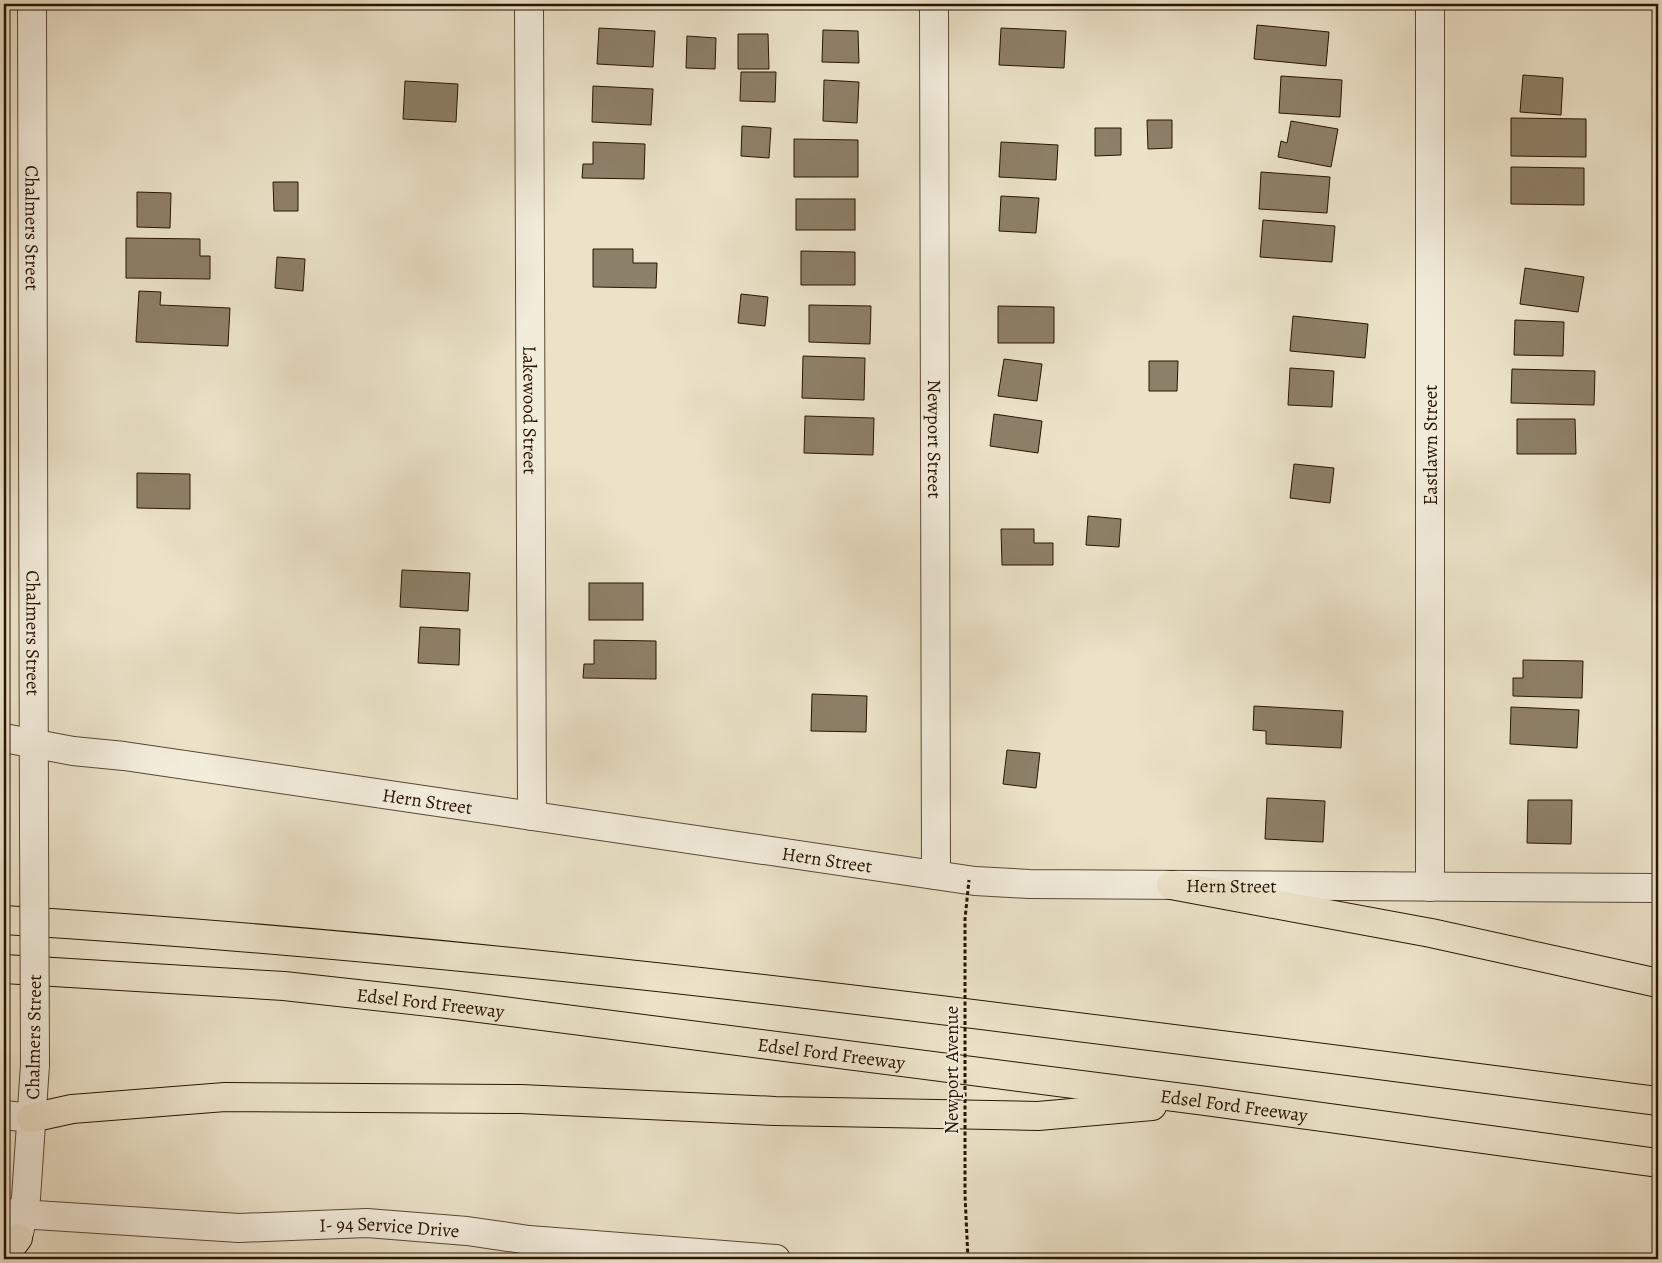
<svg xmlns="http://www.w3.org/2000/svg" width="1662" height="1263" font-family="Alegreya,serif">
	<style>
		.building { fill: #8d8068; stroke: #281500 }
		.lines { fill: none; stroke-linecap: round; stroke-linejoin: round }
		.minor-casing { stroke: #594832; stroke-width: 30 }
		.major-casing { stroke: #281500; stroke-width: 30 }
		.highway-casing { stroke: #281500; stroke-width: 30 }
		.minor { stroke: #f2ecdb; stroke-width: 28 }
		.major { stroke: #ebe2c8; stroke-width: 28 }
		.highway { stroke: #ebe2c8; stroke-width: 28 }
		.minor-bridge-casing { stroke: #594832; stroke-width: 30; stroke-linecap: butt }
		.path-bridge { stroke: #281500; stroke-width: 3; stroke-dasharray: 4 2.5; stroke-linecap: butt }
		.minor-bridge { stroke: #f2ecdb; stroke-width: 28 }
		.labels { text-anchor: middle; stroke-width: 4; stroke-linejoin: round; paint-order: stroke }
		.street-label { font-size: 19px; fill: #281500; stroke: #f2ecdb }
	</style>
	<rect width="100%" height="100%" fill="#ebe2c8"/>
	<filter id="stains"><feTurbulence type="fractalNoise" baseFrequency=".004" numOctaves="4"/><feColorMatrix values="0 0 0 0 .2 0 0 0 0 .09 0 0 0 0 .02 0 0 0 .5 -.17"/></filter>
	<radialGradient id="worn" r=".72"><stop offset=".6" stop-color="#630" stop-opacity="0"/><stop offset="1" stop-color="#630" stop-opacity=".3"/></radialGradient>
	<g class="building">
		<polygon points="1257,25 1329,32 1326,66 1254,59"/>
		<polygon points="599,28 655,31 653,67 597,64"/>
		<polygon points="1001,28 1066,31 1064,68 999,65"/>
		<polygon points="823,30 858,31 859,63 822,62"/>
		<polygon points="738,34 768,34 769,69 738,69"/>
		<polygon points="687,36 716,38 715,69 686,68"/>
		<polygon points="741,72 776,72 775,102 740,101"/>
		<polygon points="1523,75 1563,78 1561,115 1520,112"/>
		<polygon points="1281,76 1342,80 1340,117 1279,113"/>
		<polygon points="824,80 859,82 857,123 823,121"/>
		<polygon points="405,81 458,84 456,122 403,119"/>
		<polygon points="593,86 653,89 651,125 592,122"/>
		<polygon points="1511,118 1586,119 1586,157 1511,156"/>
		<polygon points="1147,120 1172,120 1172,148 1148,149"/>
		<polygon points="1291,121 1338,129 1331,167 1278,157 1281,141 1287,143"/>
		<polygon points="742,126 771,128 769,158 741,156"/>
		<polygon points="1095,128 1121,128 1121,155 1095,156"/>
		<polygon points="794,139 858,140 858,177 794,177"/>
		<polygon points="593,142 645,144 644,179 582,178 583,164 593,164"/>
		<polygon points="1001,142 1058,145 1056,180 999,177"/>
		<polygon points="1511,167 1584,168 1584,205 1511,204"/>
		<polygon points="1261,172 1330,177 1327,213 1259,209"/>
		<polygon points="273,182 298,182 298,211 274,211"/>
		<polygon points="137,192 171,193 170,228 137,227"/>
		<polygon points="1001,196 1039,198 1036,233 999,231"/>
		<rect x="796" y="199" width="59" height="31"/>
		<polygon points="1263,220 1335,226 1332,262 1260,257"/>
		<polygon points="126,238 200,239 200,256 210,256 210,279 126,278"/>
		<polygon points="593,249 633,249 633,263 657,263 656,288 593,287"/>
		<polygon points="801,251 855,252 855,285 801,285"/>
		<polygon points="277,257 305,259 303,291 275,288"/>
		<polygon points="1525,268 1584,277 1578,312 1520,304"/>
		<polygon points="139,291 161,292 160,305 230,308 228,346 136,342"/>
		<polygon points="741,294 768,297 765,326 738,323"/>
		<polygon points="809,305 871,306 870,344 809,342"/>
		<polygon points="998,306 1054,307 1054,343 998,343"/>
		<polygon points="1293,316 1368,324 1365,358 1290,351"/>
		<polygon points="1515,320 1564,322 1563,356 1514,355"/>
		<polygon points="803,356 865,358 864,400 802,398"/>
		<polygon points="1004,359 1042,364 1037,401 998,396"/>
		<polygon points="1149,361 1178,361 1177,391 1149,391"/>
		<polygon points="1290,368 1334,371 1332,407 1288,405"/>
		<polygon points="1512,369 1595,371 1594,405 1511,403"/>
		<polygon points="994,414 1042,421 1038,453 990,446"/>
		<polygon points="805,416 874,418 873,455 804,453"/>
		<polygon points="1517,419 1575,419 1576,454 1517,454"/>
		<polygon points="1294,464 1334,468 1330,503 1290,498"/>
		<polygon points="137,473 190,474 190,509 137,508"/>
		<polygon points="1088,516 1121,519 1119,547 1086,545"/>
		<polygon points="1001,529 1034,529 1034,543 1053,543 1053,565 1002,565"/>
		<polygon points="402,570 470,573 468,611 400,607"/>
		<rect x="589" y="583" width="54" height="37"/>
		<polygon points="420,627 460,629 459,665 418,663"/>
		<polygon points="594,640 656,641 656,679 583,678 584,664 594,664"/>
		<polygon points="1523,660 1583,661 1582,698 1513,696 1513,678 1523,678"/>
		<polygon points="812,694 867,696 866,732 811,731"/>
		<polygon points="1254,706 1343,711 1341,748 1266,744 1266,731 1253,730"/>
		<polygon points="1511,707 1579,710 1577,748 1510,744"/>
		<polygon points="1007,750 1040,753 1036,788 1003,784"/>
		<polygon points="1267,798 1325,801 1323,842 1265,839"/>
		<polygon points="1528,800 1572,800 1571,844 1527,843"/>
	</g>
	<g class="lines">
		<defs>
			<g id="minor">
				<path id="s1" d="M 32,4 L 34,828"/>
				<path id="s2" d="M 529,4 L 532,816"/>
				<path id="s3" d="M 934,4 L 936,875"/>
				<path id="s4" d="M 4,738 L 73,751 L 124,756 L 975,881 L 1029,884 L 1658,888"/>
				<polyline points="1430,887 1430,4"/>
				<polyline points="4,1115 31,1118"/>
				<path id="s5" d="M 4,1213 L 239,1228 L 367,1223 L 467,1231 L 529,1240 L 776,1259"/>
				<polyline points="19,1233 26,1198 35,1065"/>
			</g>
			<polyline id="major" points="4,1256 18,1238"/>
			<g id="highway">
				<polyline points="1171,885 1431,933 1658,983"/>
				<path d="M 4,920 C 558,954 1108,1031 1658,1101"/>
				<path id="s6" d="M 4,969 L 284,986 L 448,1004 L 1206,1101 L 1658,1163"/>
				<polyline points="31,1118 72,1109 225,1097 521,1099 775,1111 1038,1116 1152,1106"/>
			</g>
		</defs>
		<use href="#minor" class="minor-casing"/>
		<use href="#major" class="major-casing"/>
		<use href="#highway" class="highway-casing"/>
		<use href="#minor" class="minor"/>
		<use href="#major" class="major"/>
		<use href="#highway" class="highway"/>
		<defs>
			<polyline id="minor-bridge" points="34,828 35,1065"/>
		</defs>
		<use href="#minor-bridge" class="minor-bridge-casing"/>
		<polyline class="path-bridge" points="968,1259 965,1195 965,919 969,880"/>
		<use href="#minor-bridge" class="minor-bridge"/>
	</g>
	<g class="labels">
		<g class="street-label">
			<text dy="7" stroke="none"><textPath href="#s1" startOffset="224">Chalmers Street</textPath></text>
			<text dy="7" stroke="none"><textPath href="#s2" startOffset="406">Lakewood Street</textPath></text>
			<text dy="7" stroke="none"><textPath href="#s3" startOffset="435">Newport Street</textPath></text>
			<text transform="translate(1430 445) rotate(-90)" y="7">Eastlawn Street</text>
			<text dy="7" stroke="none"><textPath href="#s1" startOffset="629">Chalmers Street</textPath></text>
			<text dy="7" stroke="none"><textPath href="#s4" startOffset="428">Hern Street</textPath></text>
			<text dy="7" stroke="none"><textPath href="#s4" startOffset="832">Hern Street</textPath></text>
			<text dy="7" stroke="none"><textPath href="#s4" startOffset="1238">Hern Street</textPath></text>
			<text dy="7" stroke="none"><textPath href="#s6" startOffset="428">Edsel Ford Freeway</textPath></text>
			<text transform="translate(33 1037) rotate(-89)" y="7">Chalmers Street</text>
			<text dy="7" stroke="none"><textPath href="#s6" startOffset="832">Edsel Ford Freeway</textPath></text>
			<text transform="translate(951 1070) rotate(-90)" y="7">Newport Avenue</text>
			<text dy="7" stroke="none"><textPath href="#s6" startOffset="1238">Edsel Ford Freeway</textPath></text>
			<text dy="7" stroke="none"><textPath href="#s5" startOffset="386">I- 94 Service Drive</textPath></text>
		</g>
	</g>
	<rect width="1662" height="1263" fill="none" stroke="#ebe2c8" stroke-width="20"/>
	<rect x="5" y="5" width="1652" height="1253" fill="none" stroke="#281500" stroke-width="2.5"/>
	<rect x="10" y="10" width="1642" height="1243" fill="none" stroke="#281500"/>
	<rect width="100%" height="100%" filter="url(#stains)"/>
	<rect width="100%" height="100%" fill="url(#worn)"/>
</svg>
